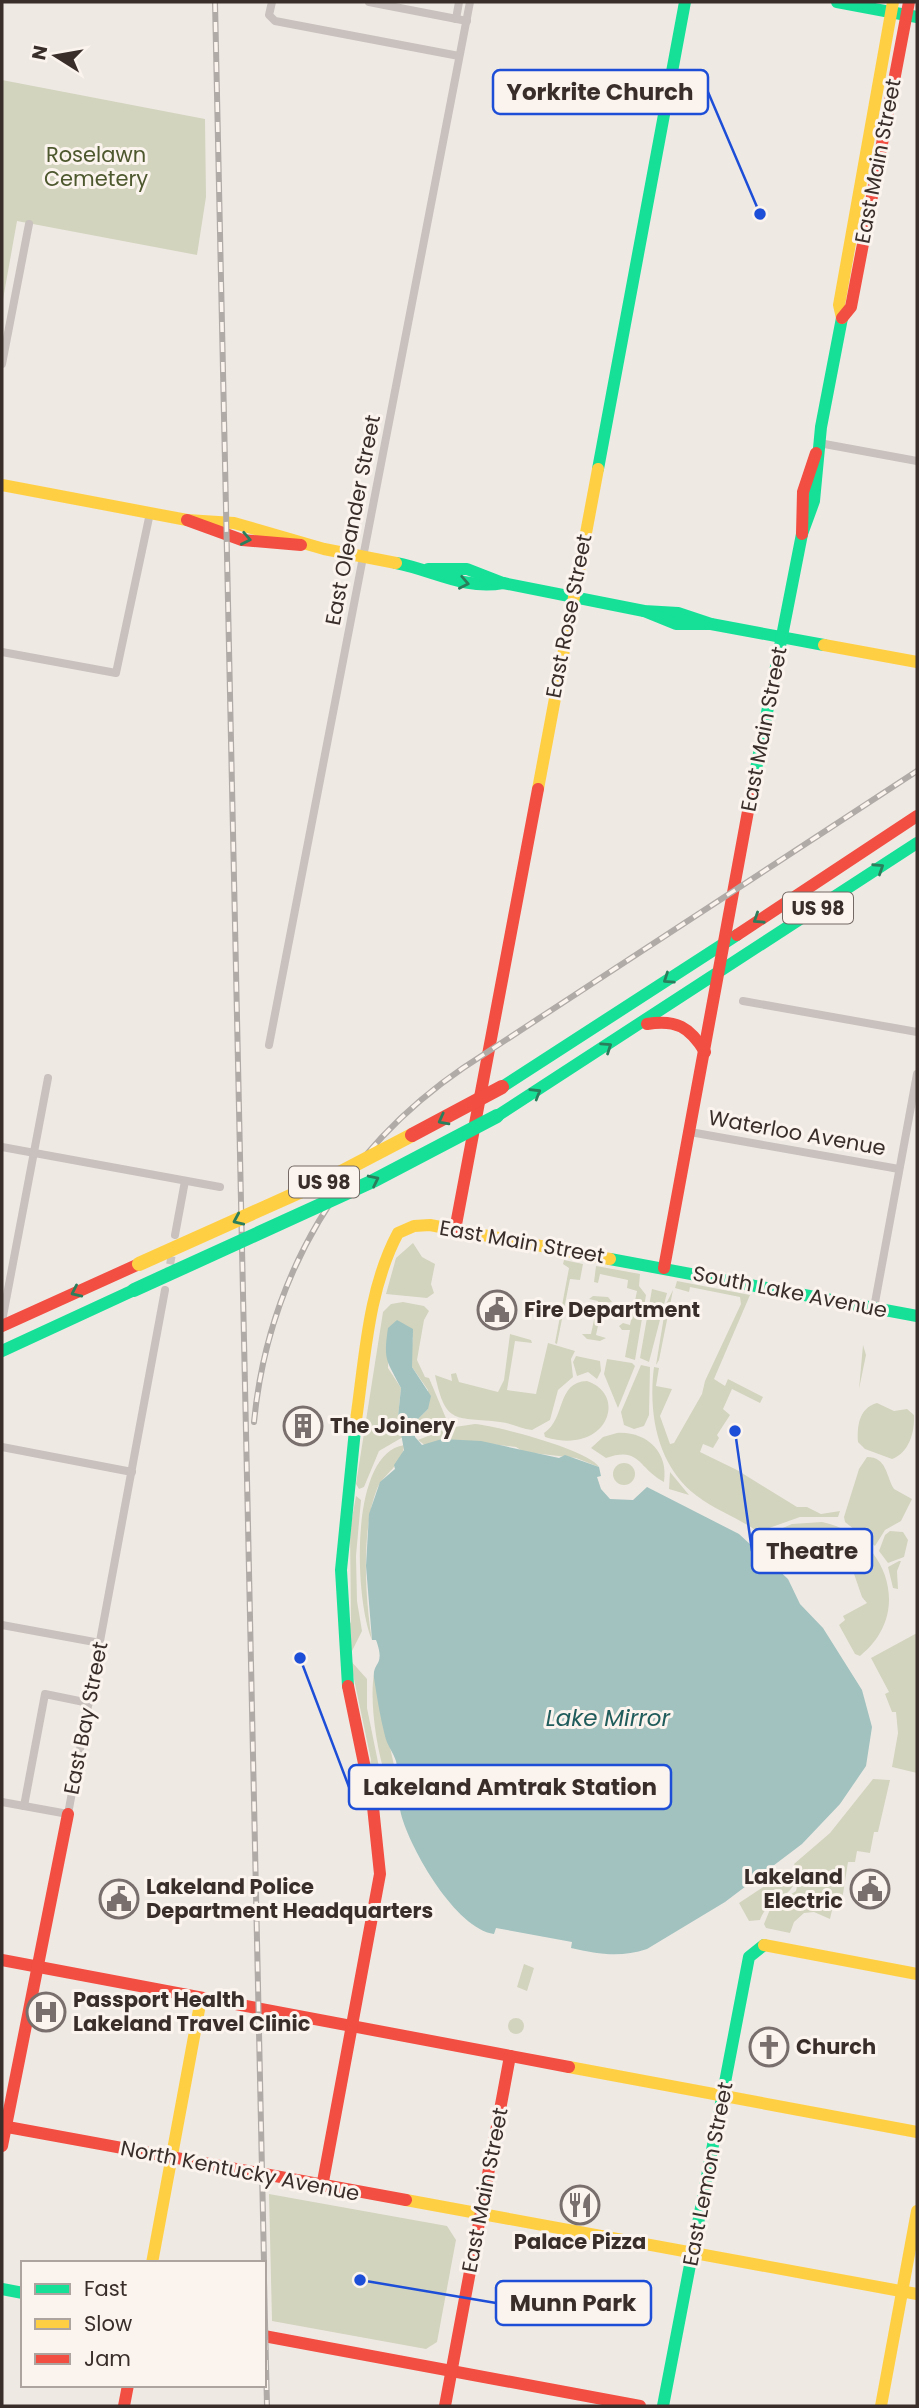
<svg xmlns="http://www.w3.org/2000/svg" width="919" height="2408" font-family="Poppins,sans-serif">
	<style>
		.green { fill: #d2d4be }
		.water { fill: #a1c2bf }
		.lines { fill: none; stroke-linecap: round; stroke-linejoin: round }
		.street-tunnel { stroke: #cbc4bf; stroke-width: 8; stroke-dasharray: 8 4; stroke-linecap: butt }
		.street { stroke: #c8c1bd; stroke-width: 8 }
		.fast { stroke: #16e098; stroke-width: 12 }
		.slow { stroke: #ffcf43; stroke-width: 12 }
		.jam { stroke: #f24e42; stroke-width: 12 }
		.rail-casing { stroke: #b1aba7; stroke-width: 6 }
		.rail { stroke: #fbf3ed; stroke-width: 3.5; stroke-dasharray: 10; stroke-linecap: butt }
		.fast-bridge { stroke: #16e098; stroke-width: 14 }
		.slow-bridge { stroke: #ffcf43; stroke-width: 14 }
		.jam-bridge { stroke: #f24e42; stroke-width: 14 }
		.oneway { stroke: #2a7e5c }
		.labels { text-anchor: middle; stroke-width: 6; stroke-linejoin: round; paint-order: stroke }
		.shield { fill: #fbf3ed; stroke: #746965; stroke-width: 2 }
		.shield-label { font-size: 19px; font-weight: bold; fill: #3a2e2b }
		.park-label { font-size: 21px; fill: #4d582e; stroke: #fbf3ed }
		.street-label { font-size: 21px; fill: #3a2e2b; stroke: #fbf3ed }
		.poi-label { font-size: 21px; font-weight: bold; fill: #3a2e2b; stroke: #fbf3ed; text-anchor: start }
		.water-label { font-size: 23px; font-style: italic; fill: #1f5c5b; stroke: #fbf3ed }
		.leader { fill: none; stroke: #1d4ed8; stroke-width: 2.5 }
		.callout-dot { fill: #1d4ed8; stroke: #fbf3ed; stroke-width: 2.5 }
		.callout { fill: #fbf3ed; stroke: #1d4ed8; stroke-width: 2.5 }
		.callout-label { font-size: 23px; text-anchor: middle; font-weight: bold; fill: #3a2e2b }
	</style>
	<rect width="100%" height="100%" fill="#efe9e4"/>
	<g class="green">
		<polygon points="2,80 205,119 206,197 197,255 17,221 2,305"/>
		<polygon points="413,1243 422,1257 435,1264 431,1284 434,1293 427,1298 386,1294 396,1258"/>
		<polygon points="564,1260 583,1264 580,1280 570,1279 557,1344 555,1343 569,1268 563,1264"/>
		<polygon points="596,1266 640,1274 639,1286 646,1295 635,1360 625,1357 630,1330 622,1330 619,1326 623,1323 630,1325 637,1291 627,1288 628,1280 600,1274 598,1283 594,1282"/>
		<path d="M 677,1281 L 750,1295 L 714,1379 L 725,1386 L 728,1379 L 763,1397 L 760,1403 L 732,1389 L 723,1409 L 730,1415 L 717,1435 L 719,1438 L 713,1448 L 703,1444 L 700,1452 L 737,1470 L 797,1507 L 807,1507 L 821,1514 L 840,1511 L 838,1517 L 800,1517 L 758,1532 C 739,1518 715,1510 697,1496 C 657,1466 648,1413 654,1367 L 659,1368 L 656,1386 L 672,1389 L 660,1416 L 670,1444 L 674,1443 L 702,1394 L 705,1381 L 741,1304 L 740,1297 L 690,1287 L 689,1292 L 675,1288 Z"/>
		<polygon points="652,1289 667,1293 649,1362 640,1358"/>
		<polygon points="673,1290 659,1360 656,1365 666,1304"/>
		<polygon points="593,1296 608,1297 612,1302 603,1303 596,1335 606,1338 600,1341 587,1339 582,1334 591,1334 598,1301 589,1299"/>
		<polygon points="403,1302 424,1306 429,1311 424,1320 417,1360 425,1377 429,1378 448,1423 414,1434 415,1422 428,1409 428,1390 412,1367 410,1356 413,1337 388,1328 388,1368 401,1388 398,1417 403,1437 379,1451 364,1487 359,1489 356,1484 383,1312 391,1304"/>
		<path d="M 510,1334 L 531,1340 L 532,1343 L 515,1341 L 507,1390 L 536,1394 L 548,1343 L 575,1351 L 571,1359 L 573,1377 L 558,1390 L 550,1420 L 532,1430 C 521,1429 511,1423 500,1422 C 456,1416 446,1427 435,1375 L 452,1381 L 451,1374 L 456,1373 L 459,1382 L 498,1392 L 504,1380 Z"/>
		<polygon points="863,1345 866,1355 859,1389"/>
		<polygon points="576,1356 600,1361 601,1371 597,1379 588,1372 577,1376 573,1362"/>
		<polygon points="607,1359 632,1363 635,1366 618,1408 604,1374"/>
		<polygon points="641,1365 650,1367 649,1415 644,1426 634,1429 624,1425 621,1412"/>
		<path d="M 587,1381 C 629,1395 607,1456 545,1437 L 544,1433 C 566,1419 556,1382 587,1381 Z"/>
		<path d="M 877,1403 L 894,1411 L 907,1409 L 914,1415 C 915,1432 909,1453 892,1459 L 865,1449 L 858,1442 C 857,1426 859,1408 877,1403 Z"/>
		<path d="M 475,1424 C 498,1426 589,1450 599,1467 L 576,1458 L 524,1452 L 516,1447 L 443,1439 L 426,1446 L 418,1440 L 448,1428 Z"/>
		<path d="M 617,1433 C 646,1431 669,1452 664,1482 C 637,1467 640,1446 606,1458 L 591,1448 L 603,1437 Z"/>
		<path d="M 404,1445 C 403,1465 383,1474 377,1489 C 361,1529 365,1598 372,1640 C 355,1601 348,1454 404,1445 Z"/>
		<path d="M 867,1457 C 887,1457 886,1476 894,1489 L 912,1499 L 901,1521 L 885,1530 L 875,1546 L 845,1522 L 844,1517 L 859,1469 Z"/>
		<circle cx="624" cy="1474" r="11"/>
		<polygon points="670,1472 689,1495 669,1489"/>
		<polygon points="356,1496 361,1500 356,1556 357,1601 362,1631 351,1653 347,1629 351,1622 350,1530"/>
		<path d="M 822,1522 C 886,1535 915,1612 860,1656 L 855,1654 L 839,1625 L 845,1620 L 843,1616 L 867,1603 L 862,1597 L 852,1568 L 822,1543 L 803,1563 L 799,1559 L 793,1567 L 767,1541 L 769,1534 L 792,1524 Z"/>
		<polygon points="890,1531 903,1532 908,1540 904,1557 888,1563 879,1551 885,1535"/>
		<polygon points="899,1561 901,1561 897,1571 898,1589 893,1588 888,1567"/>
		<polygon points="917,1633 917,1773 892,1767 898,1733 896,1712 892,1712 885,1694 889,1692 871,1658"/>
		<polygon points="350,1660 367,1679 367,1708 380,1772 373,1782 369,1767 371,1760"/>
		<path d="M 374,1674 C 382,1721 397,1764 401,1811 C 381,1783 368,1708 374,1674 Z"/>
		<polygon points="873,1779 890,1780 878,1832 874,1832 870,1853 857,1851 855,1862 848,1862 841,1907 833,1906 830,1919 814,1912 804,1913 794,1922 790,1933 766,1928 764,1924 771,1907 796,1891 799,1876 794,1864 830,1833"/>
		<path d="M 789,1870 L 795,1881 C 790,1899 767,1899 760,1920 L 749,1921 L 739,1903 Z"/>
		<polygon points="524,1964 534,1968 527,1991 517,1987"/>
		<circle cx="516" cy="2026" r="8"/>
		<polygon points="269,2194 447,2226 456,2240 437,2342 426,2349 272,2321"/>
	</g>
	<path class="water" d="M 397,1320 L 413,1329 L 412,1367 L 431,1396 L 428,1409 L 415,1422 L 415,1437 L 422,1445 L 442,1439 L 481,1441 L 559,1458 L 565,1455 L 599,1467 L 601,1476 L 597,1477 L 601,1489 L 610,1499 L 633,1500 L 647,1487 L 739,1534 L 788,1579 L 800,1604 L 823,1628 L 862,1690 L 872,1727 L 866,1766 L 840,1804 L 802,1844 L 725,1902 L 647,1949 C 620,1958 598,1954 571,1948 L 572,1942 L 496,1928 L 494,1934 C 456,1929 410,1849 401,1814 C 397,1797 400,1778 396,1761 C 393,1752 387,1745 385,1736 C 380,1717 377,1697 374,1678 C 372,1661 386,1667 376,1640 L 372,1640 L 366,1566 L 369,1514 L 380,1482 L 395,1469 L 394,1465 L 404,1450 L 398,1417 L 401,1388 C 387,1360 383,1362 388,1328 Z"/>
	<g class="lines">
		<polyline class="street-tunnel" points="168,1276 173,1248"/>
		<g class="street">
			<polyline points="272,2 269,15 275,21 459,56"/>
			<polyline points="369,2 467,21"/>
			<polyline points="456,19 459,2"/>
			<polyline points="2,364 29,224"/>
			<polyline points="819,443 917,461"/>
			<polyline points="2,652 116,673 150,513"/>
			<polyline points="743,1001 917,1032"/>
			<polyline points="269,1045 470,2"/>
			<polyline points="690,1132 899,1169"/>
			<polyline points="2,1147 220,1187"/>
			<polyline points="175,1235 185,1181"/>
			<polyline points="874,1308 917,1074"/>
			<polyline points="3,1316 48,1078"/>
			<polyline points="2,1447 132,1472"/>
			<polyline points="2,1625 100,1643"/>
			<polyline points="2,1802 68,1814 165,1290"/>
			<polyline points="24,1806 45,1694 89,1703"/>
		</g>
		<g class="fast">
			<polyline points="837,2 917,17"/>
			<polyline points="598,469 685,2"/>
			<path d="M 396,563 C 433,570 464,590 503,583"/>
			<polyline points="428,569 467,569 503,583 644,611 678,613 711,624 824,645"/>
			<polyline points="644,611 676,624 711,624"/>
			<polyline points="753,784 802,534 814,501 821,427 842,318"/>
			<polyline points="502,1087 737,935"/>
			<polyline points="497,1116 917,843"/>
			<polyline points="610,1259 917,1316"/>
			<polyline points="2,1351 134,1290"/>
			<polyline points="348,1686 341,1570 356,1420"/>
			<polyline points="2,2289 23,2293"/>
			<polyline points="663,2406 749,1957 764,1945"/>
		</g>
		<g class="slow">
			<polyline points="842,318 839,305 893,2"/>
			<polyline points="2,485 187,520 234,523 324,549 396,563"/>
			<polyline points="824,645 917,662"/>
			<polyline points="538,789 598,469"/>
			<path d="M 356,1420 C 365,1358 368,1289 398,1233 L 414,1226 L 430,1225 L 610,1259"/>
			<polyline points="764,1945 917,1974"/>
			<polyline points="569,2067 917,2132"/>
			<polyline points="406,2200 917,2294"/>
			<polyline points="152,2263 201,1999"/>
			<polyline points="881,2406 917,2211"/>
		</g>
		<g class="jam">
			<polyline points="842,318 851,307 909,2"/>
			<polyline points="187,520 242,540 301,545"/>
			<polyline points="802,534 803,492 816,453"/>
			<polyline points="737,935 917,816"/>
			<path d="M 647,1024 C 676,1019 690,1027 705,1052"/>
			<polyline points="455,1230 538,789"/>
			<polyline points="664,1268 753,784"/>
			<polyline points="2,1326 139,1264"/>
			<polyline points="2,1960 569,2067"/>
			<polyline points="2,2126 406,2200"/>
			<polyline points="2,2146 68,1814"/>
			<polyline points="322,2187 380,1874 373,1807 348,1686"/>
			<polyline points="264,2336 640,2406"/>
			<polyline points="124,2406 128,2385"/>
			<polyline points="445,2406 510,2056"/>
		</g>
		<defs>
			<g id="rail">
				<polyline points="215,2 264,2263"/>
				<path d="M 254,1422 C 268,1277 343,1150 463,1068 L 917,771"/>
				<polyline points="264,2280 267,2406"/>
			</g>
		</defs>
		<use href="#rail" class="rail-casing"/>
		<use href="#rail" class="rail"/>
		<polyline class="fast-bridge" points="134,1290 373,1181 497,1116"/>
		<polyline class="slow-bridge" points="139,1264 324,1181 412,1135"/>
		<polyline class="jam-bridge" points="412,1135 502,1087"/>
	</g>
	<defs><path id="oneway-chevron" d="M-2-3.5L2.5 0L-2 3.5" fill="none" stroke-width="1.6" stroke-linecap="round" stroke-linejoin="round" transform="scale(1.75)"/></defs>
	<g class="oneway">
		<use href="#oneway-chevron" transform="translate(246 539) rotate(11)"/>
		<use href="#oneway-chevron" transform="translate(464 583) rotate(11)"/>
		<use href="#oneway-chevron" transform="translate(879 868) rotate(-33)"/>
		<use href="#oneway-chevron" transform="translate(758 919) rotate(147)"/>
		<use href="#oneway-chevron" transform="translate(668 979) rotate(146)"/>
		<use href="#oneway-chevron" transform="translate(607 1047) rotate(-34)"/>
		<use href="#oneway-chevron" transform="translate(536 1093) rotate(-31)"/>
		<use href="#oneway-chevron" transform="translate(443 1120) rotate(152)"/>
		<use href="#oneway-chevron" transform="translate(374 1180) rotate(-26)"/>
		<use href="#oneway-chevron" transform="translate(238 1220) rotate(156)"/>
		<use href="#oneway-chevron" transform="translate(76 1292) rotate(155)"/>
	</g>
	<defs>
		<symbol id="civic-ring" viewBox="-11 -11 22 22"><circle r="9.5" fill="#fbf3ed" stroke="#796f6c" stroke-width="1.5"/><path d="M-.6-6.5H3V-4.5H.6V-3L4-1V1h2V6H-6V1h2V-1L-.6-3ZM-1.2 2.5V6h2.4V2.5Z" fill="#796f6c"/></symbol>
		<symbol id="building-ring" viewBox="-11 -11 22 22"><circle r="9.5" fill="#fbf3ed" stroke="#796f6c" stroke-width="1.5"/><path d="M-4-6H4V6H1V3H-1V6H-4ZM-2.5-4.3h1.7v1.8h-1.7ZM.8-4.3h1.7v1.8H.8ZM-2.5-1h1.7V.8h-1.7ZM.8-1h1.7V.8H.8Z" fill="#796f6c"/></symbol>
		<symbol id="hospital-ring" viewBox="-11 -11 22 22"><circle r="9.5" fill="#fbf3ed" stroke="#796f6c" stroke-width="1.5"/><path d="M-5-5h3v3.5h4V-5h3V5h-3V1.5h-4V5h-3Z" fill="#796f6c"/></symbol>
		<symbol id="church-ring" viewBox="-11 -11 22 22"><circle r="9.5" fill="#fbf3ed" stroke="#796f6c" stroke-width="1.5"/><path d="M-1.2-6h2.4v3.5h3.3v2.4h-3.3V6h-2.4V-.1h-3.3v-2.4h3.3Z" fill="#796f6c"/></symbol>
		<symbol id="restaurant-ring" viewBox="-11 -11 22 22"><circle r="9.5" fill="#fbf3ed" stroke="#796f6c" stroke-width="1.5"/><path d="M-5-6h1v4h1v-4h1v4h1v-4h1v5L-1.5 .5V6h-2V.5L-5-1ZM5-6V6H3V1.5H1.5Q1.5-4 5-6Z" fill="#796f6c"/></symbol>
	</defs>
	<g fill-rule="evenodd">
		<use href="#civic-ring" x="475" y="1288" width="44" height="44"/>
		<use href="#building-ring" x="281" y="1404" width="44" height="44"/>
		<use href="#civic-ring" x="848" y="1867" width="44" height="44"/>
		<use href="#civic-ring" x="97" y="1877" width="44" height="44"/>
		<use href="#hospital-ring" x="24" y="1990" width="44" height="44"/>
		<use href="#church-ring" x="747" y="2025" width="44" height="44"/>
		<use href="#restaurant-ring" x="558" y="2183" width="44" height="44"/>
	</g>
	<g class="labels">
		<g class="shield">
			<rect x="783" y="892.5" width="70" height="31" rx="5"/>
			<rect x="289" y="1166.5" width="70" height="31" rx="5"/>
		</g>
		<g class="shield-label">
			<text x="818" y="915">US 98</text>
			<text x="324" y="1189">US 98</text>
		</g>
		<g class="park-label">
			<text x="96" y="162">Roselawn<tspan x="96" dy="24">Cemetery</tspan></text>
		</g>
		<g class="street-label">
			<text transform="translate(878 161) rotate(-79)" y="7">East Main Street</text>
			<text transform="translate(353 520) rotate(-79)" y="7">East Oleander Street</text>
			<text transform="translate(569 616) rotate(-79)" y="7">East Rose Street</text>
			<text transform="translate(764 729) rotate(-79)" y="7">East Main Street</text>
			<text transform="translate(797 1133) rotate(10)" y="7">Waterloo Avenue</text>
			<text transform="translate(522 1242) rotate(10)" y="7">East Main Street</text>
			<text transform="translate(790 1292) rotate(11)" y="7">South Lake Avenue</text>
			<text transform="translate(86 1718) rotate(-79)" y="7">East Bay Street</text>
			<text transform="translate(240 2171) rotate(11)" y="7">North Kentucky Avenue</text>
			<text transform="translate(708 2174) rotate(-79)" y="7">East Lemon Street</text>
			<text transform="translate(485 2190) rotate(-79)" y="7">East Main Street</text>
		</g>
		<g class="poi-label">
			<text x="524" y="1317">Fire Department</text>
			<text x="330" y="1433">The Joinery</text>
			<text x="843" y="1884" text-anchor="end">Lakeland<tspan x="843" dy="24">Electric</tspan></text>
			<text x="146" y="1894">Lakeland Police<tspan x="146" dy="24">Department Headquarters</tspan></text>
			<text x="73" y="2007">Passport Health<tspan x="73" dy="24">Lakeland Travel Clinic</tspan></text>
			<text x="796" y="2054">Church</text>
			<text x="580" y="2249" text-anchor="middle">Palace Pizza</text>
		</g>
		<g class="water-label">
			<text x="608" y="1726">Lake Mirror</text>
		</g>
	</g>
	<path class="leader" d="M760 214L708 92M735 1431L752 1551M300 1658L349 1787M360 2280L496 2303"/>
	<g class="callout-dot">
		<circle cx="760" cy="214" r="7"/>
		<circle cx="735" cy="1431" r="7"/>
		<circle cx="300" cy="1658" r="7"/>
		<circle cx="360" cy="2280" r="7"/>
	</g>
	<g class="callout">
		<rect x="493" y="70" width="215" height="44" rx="7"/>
		<rect x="752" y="1529" width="120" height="44" rx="7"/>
		<rect x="349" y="1765" width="322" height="44" rx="7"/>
		<rect x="496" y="2281" width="155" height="44" rx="7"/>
	</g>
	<g class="callout-label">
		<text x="600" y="100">Yorkrite Church</text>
		<text x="812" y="1559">Theatre</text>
		<text x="510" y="1795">Lakeland Amtrak Station</text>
		<text x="573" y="2311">Munn Park</text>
	</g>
	<rect width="919" height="2408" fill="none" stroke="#3a2e2b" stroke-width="7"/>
	<rect x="21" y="2261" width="245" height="126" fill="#fbf3ed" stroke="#aea49f" stroke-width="2"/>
	<rect x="35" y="2284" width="35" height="10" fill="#16e098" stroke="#aea49f" stroke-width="2"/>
	<text x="84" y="2296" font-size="21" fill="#3a2e2b">Fast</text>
	<rect x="35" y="2319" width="35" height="10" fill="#ffcf43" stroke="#aea49f" stroke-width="2"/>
	<text x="84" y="2331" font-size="21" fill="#3a2e2b">Slow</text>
	<rect x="35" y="2354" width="35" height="10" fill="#f24e42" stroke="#aea49f" stroke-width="2"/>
	<text x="84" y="2366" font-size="21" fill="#3a2e2b">Jam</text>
	<g transform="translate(56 56) rotate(281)" stroke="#fbf3ed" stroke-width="5" paint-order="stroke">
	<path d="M0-5L12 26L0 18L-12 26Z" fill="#3a2e2b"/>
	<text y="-10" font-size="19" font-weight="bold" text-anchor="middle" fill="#3a2e2b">N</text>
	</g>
</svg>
